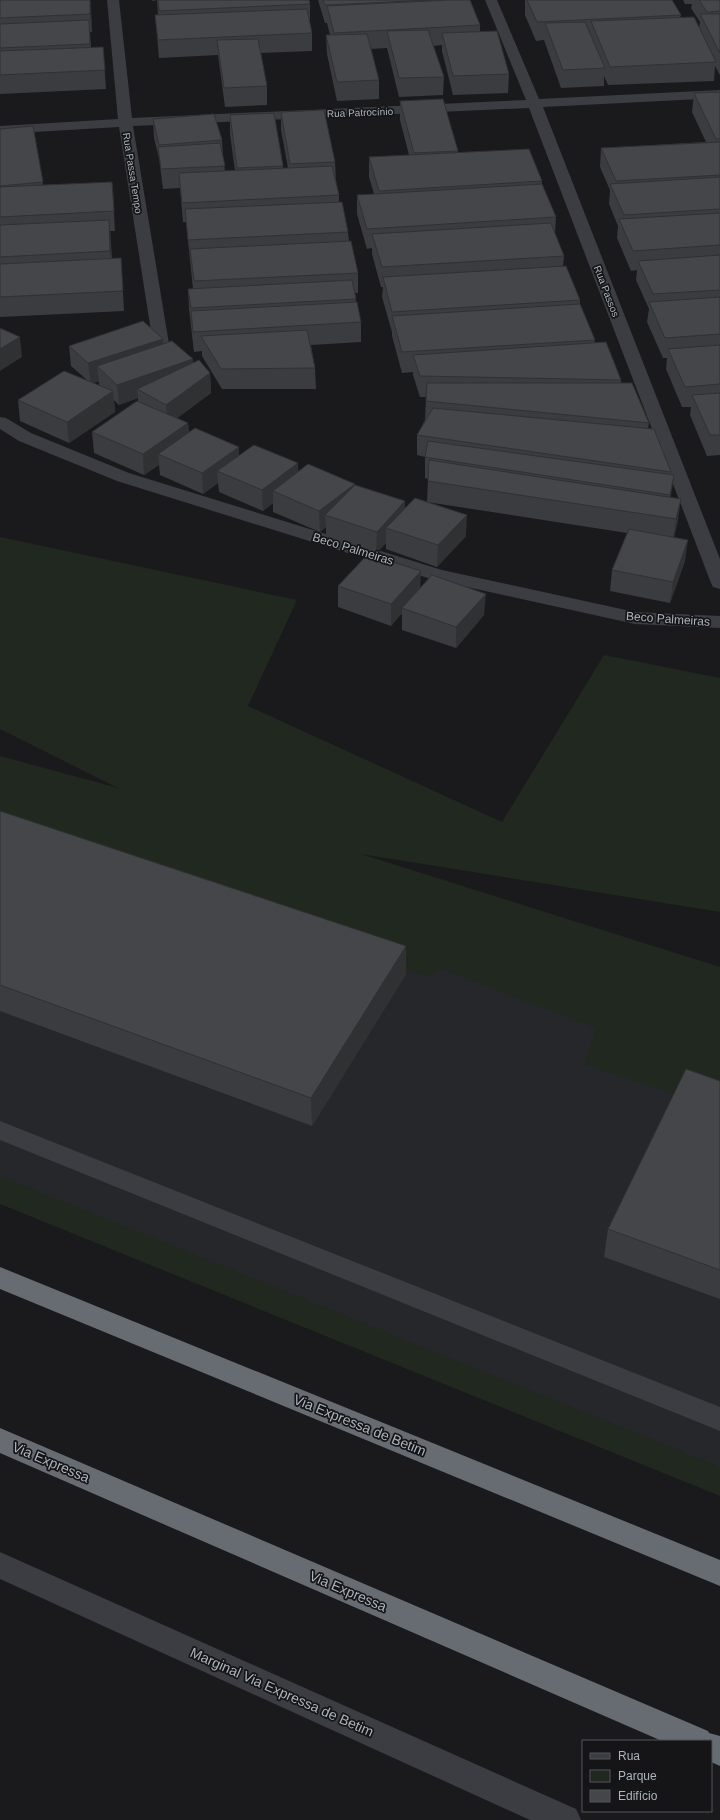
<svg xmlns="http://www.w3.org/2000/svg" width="720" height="1820" font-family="Arial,sans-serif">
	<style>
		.built { fill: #26272a }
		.green { fill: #202820 }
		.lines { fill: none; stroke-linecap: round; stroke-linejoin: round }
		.minor { fill: #3b3d42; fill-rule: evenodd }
		.highway { fill: #676c73; fill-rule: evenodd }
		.wall { fill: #3a3c3f; fill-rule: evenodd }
		.shaded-wall { fill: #303133 }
		.building { fill: #444649; stroke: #303133 }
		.labels { text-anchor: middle; stroke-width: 3.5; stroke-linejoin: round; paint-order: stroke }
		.far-street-label { font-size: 10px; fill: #acb4bc; stroke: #151518 }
		.street-label { font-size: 12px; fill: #acb4bc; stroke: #151518 }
		.near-street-label { font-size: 14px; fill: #acb4bc; stroke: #151518 }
	</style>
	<rect width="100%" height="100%" fill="#1a1a1c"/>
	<polygon class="built" points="0,798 720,1032 720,1474 0,1189"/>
	<g class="green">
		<polygon points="0,537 297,600 248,706 502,822 604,655 720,678 720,912 361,854 720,967 720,1109 584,1064 596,1028 439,968 433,978 0,828 0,756 118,788 0,729"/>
		<polygon points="0,1176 720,1467 720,1496 0,1204"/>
	</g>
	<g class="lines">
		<g class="minor">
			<polygon points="107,0 119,0 132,118 526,100 485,0 497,0 539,99 720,90 720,98 543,107 720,559 720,589 713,587 711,583 529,108 133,126 169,344 167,347 161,349 155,347 153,344 119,127 0,134 0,126 118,119"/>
			<polygon points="0,417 6,418 31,433 129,473 442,570 635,612 720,616 720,628 635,624 431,579 117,481 19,441 0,429"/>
			<polygon points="0,1121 720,1407 720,1431 0,1140"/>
			<polygon points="0,1552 576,1809 581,1820 530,1820 0,1579"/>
		</g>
		<g class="highway">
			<polygon points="0,1267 720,1560 720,1586 0,1289"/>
			<polygon points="0,1428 708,1731 709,1733 720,1736 720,1766 711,1762 711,1741 662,1741 0,1453"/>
		</g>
	</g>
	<g class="wall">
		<polygon points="0,0 90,0 92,32 90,32 91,48 103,47 106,89 0,94"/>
		<polygon points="152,0 309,0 310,4 310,22 312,33 312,51 261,53 267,86 267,105 225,107 218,55 159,58 155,15 158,15 157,0 153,1"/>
		<polygon points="318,0 470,0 480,25 480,31 509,74 508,93 453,95 442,51 442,45 433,46 444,77 443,95 399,97 387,48 371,49 379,80 379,99 337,101 327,54 326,35 330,35 327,23 325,23"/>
		<polygon points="525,0 672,0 681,15 680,18 699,28 700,22 691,8 692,4 685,4 683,0 720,0 720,75 715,66 714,81 608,85 604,76 604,86 561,88 544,40 536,41 525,15"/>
		<polygon points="720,92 720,455 707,456 690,415 691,407 682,407 666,369 667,358 663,358 647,322 649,309 636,280 637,270 631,271 617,238 618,226 609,204 610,190 600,167 601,148 706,142 692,112 694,93"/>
		<polygon points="400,101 458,151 458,153 542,181 542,184 556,217 555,233 564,256 563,266 580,300 580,304 595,340 594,343 621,380 621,383 649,423 648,429 671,472 671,497 678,520 674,537 685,561 670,603 610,591 612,570 627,533 427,502 428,479 425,478 425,457 417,455 417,435 425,420 426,397 420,397 413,375 413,372 402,373 392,336 392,332 382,297 383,287 381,287 372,254 372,248 367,249 357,214 357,195 374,194 369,177 369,157 409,155 400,120"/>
		<polygon points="281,112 335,162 336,181 339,195 339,202 348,232 349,241 358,273 358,293 355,293 356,302 361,322 361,342 311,345 315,368 316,389 222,389 202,356 202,351 194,352 189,309 188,289 193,289 190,260 186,222 183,222 180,188 163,189 159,158 154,138 153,119 222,140 223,155 225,171 235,171 230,134 230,115 283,166 283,169 288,168 281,130"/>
		<polygon points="33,126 43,185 112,182 115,231 110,231 112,259 121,258 124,311 0,317 0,129"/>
		<path d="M 69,346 L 193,363 L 210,373 L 211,393 L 177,418 L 188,423 L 189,433 L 239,447 L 239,455 L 298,463 L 298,472 L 355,486 L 466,536 L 437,567 L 386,549 L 386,543 L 376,553 L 326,536 L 326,527 L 320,532 L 273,512 L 273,503 L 263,511 L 219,492 L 218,483 L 203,494 L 160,475 L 159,465 L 144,475 L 94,453 L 92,432 L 138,402 L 138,398 L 119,405 L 114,400 L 115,412 L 69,443 L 20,421 L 18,400 L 87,380 L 71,366 ZM 99,381 L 99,386 L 93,383 Z"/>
		<polygon points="338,586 420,588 484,615 456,648 402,630 402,613 391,626 338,607"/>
		<polygon points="0,811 406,946 406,974 312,1126 0,1011"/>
		<polygon points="720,1081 720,1299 604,1257 608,1229"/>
	</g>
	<g class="shaded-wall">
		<polygon points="90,0 91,8 92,32 90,14"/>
		<polygon points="112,182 114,201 115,231 114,211"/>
		<polygon points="109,220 111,240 112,271 110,251"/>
		<polygon points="20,337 22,357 0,371 0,349"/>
		<polygon points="163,339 164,359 97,366 99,381 91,384 88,363"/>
		<polygon points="193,359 194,379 137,389 138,398 119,405 117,385"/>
		<polygon points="210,373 211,393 168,425 166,405"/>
		<polygon points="113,391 115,412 69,443 67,422"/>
		<polygon points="188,423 190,444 158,454 159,465 144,475 143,454"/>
		<polygon points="239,447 239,467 217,471 218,483 203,494 202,473"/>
		<polygon points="298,463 299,484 273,491 273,503 263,511 262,490"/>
		<polygon points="674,475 671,496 667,516 670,495"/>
		<polygon points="355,484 355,505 325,515 326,527 320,532 319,511"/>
		<polygon points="681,499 678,520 673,540 676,519"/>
		<polygon points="405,501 405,522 386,528 386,543 376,553 377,532"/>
		<polygon points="467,515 466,536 437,567 438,545"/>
		<polygon points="688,540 685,561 670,603 673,582"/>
		<polygon points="421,571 420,593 402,608 402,613 391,626 391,604"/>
		<polygon points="486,594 484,615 456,648 456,627"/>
		<polygon points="406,946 406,974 312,1126 311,1098"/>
	</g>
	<g class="building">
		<polygon points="0,0 90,0 90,14 0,18"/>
		<polygon points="158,0 309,0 310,4 159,11"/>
		<polygon points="323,0 432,0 325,5"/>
		<polygon points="449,0 470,0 480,25 334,33 327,6"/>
		<polygon points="527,0 672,0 681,15 537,22"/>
		<polygon points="699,0 720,0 720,11 707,12"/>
		<polygon points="307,9 312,33 158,40 155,15"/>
		<polygon points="700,14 720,14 720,53"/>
		<polygon points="694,17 716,62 610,67 591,21"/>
		<polygon points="89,20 90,44 0,48 0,24"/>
		<polygon points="585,22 605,68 563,70 545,23"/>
		<polygon points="428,30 444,77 399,78 387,31"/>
		<polygon points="497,31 509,74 453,76 442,33"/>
		<polygon points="367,34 379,80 337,82 326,35"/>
		<polygon points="258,39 267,86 224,88 217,40"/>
		<polygon points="103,47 105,70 0,75 0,51"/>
		<polygon points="720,92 720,139 716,139 694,93"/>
		<polygon points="443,99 458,151 414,153 400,101"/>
		<polygon points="324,110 335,162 290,164 281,112"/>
		<polygon points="274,113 283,166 237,168 230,115"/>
		<polygon points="214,114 222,140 159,145 153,119"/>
		<polygon points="33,126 43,182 0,186 0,129"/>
		<polygon points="720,142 720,175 616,181 601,148"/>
		<polygon points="220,143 225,166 161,169 158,147"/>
		<polygon points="529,149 542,181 379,191 369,157"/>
		<polygon points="332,166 339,195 182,203 179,173"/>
		<polygon points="720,177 720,209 624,215 610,184"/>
		<polygon points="112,182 114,211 0,217 0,187"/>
		<polygon points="542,184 556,217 367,229 357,195"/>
		<polygon points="342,202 348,232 188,240 185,209"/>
		<polygon points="720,213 720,245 633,251 619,219"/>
		<polygon points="109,220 110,251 0,257 0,225"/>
		<polygon points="551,223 564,256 382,267 372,234"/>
		<polygon points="351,241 358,273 194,281 190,249"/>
		<polygon points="720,255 720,290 653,294 638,261"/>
		<polygon points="121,258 123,291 0,297 0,264"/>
		<polygon points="566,266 580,300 392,312 383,277"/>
		<polygon points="352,280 356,299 191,308 188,289"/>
		<polygon points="720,297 720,334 665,338 649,302"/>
		<polygon points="357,302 361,322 193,332 191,311"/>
		<polygon points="580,304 595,340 402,352 392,316"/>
		<polygon points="143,321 163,339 88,363 69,346"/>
		<polygon points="0,328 20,337 0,349"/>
		<polygon points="307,330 315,368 221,369 201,336"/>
		<polygon points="172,341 193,359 117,385 97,366"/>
		<polygon points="606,342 621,380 420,376 413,355"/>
		<polygon points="720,345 720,384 685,387 668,349"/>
		<polygon points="199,360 210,373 166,405 137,389"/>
		<polygon points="64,371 113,391 67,422 18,400"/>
		<polygon points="427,383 632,383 649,423 426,401"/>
		<polygon points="720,393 720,435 710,435 692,395"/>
		<polygon points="137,401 188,423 143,454 92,432"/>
		<polygon points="433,408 654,429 671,472 417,435"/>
		<polygon points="195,428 239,447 202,473 158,454"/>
		<polygon points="428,441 674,475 670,495 425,457"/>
		<polygon points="254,445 298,463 262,490 217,471"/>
		<polygon points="429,460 681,499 676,519 428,481"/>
		<polygon points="308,464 355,484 319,511 273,491"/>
		<polygon points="355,485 405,501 377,532 325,515"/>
		<polygon points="415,498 467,515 438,545 386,528"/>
		<polygon points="629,529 688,540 673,582 612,570"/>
		<polygon points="368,554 421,571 391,604 338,586"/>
		<polygon points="432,575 486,594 456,627 402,608"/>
		<polygon points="0,811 406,946 311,1098 0,985"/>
		<polygon points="686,1069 720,1081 720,1270 608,1229"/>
	</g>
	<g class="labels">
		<g class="far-street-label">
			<text transform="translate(360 112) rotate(-2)" y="4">Rua Patrocínio</text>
			<text transform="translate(133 173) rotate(81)" y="4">Rua Passa Tempo</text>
			<text transform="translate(607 291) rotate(69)" y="4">Rua Passos</text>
		</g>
		<g class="street-label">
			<text transform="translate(353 549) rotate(17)" y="4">Beco Palmeiras</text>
			<text transform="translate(668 619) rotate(4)" y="4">Beco Palmeiras</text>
		</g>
		<g class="near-street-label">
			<text transform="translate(360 1425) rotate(22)" y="5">Via Expressa de Betim</text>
			<text transform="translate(51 1462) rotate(23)" y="5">Via Expressa</text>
			<text transform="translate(348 1591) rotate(23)" y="5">Via Expressa</text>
			<text transform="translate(282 1692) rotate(24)" y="5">Marginal Via Expressa de Betim</text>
		</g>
	</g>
	<rect x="582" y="1740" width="130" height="72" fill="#151518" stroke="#51555a"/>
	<rect x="590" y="1753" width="20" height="6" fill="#3b3d42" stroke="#51555a"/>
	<text x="618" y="1760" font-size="12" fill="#acb4bc">Rua</text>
	<rect x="590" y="1770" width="20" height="12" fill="#202820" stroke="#51555a"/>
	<text x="618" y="1780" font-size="12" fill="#acb4bc">Parque</text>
	<rect x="590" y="1790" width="20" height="12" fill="#444649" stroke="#51555a"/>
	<text x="618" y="1800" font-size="12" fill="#acb4bc">Edifício</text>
</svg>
